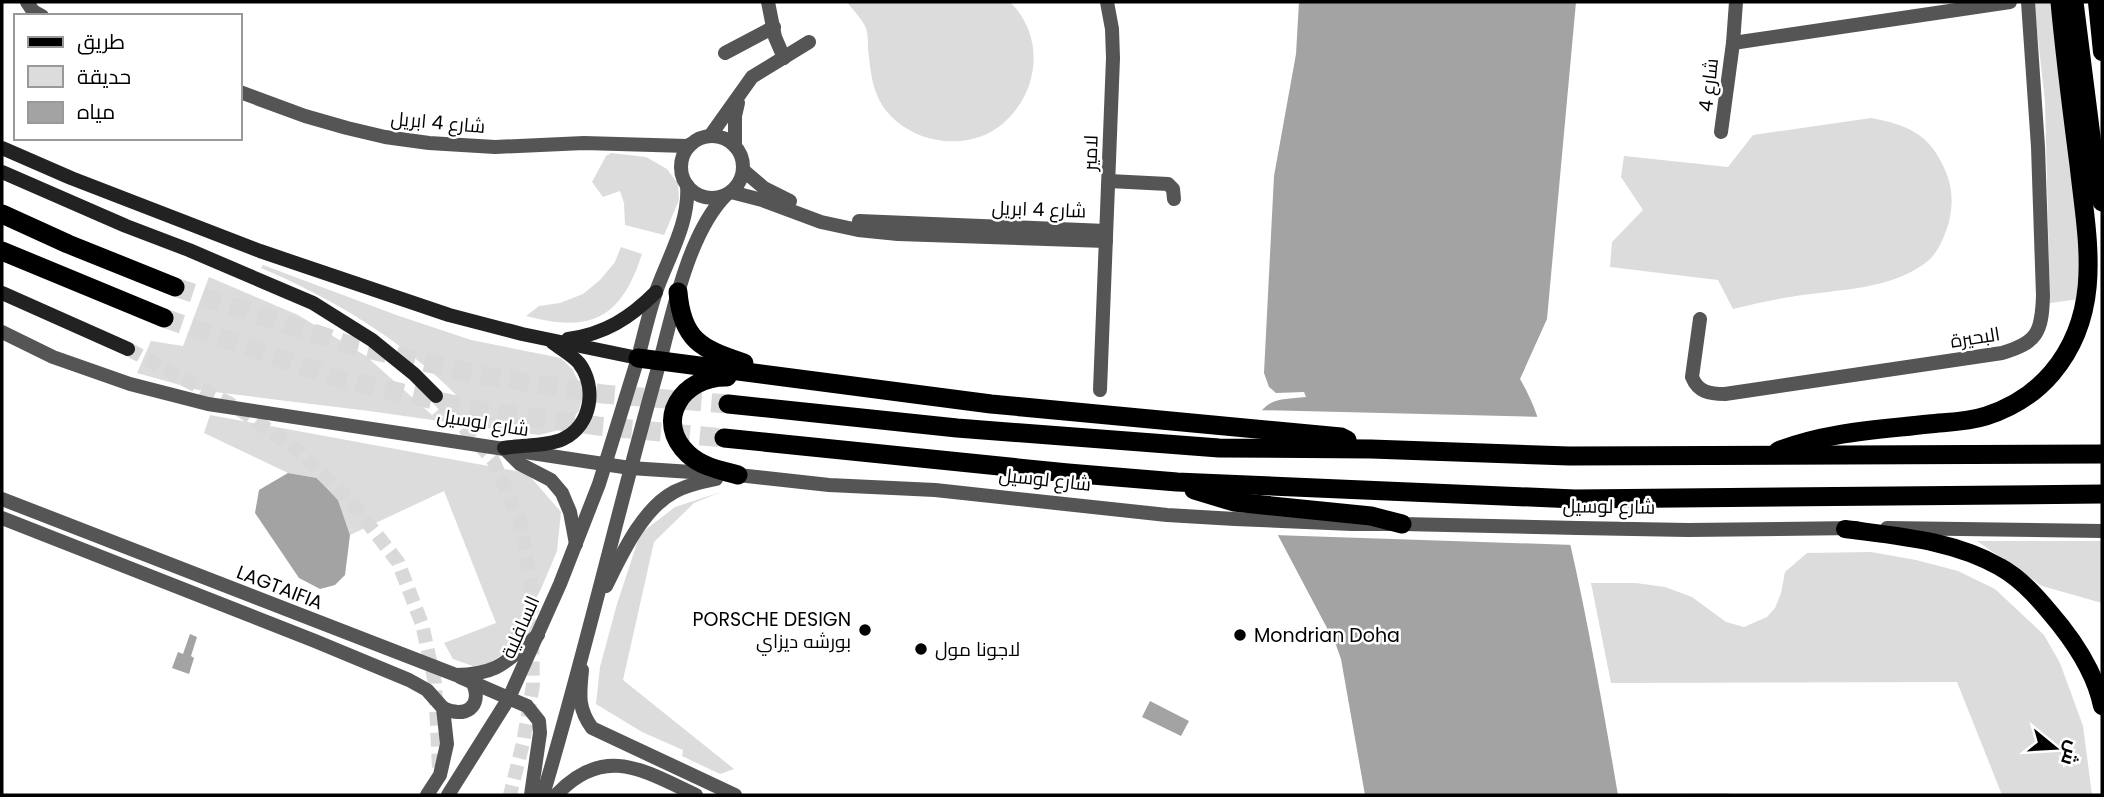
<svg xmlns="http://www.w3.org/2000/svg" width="2104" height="797" font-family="Poppins,Cairo,sans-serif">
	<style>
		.green { fill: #dcdcdc }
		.water { fill: #a3a3a3 }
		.pier { fill: #fff }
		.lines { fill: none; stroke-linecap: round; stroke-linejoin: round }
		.secondary-tunnel { stroke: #d9d9d9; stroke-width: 14; stroke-dasharray: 14 7; stroke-linecap: butt }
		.trunk-tunnel { stroke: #d9d9d9; stroke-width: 19; stroke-dasharray: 19 10; stroke-linecap: butt }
		.minor { stroke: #555; stroke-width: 14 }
		.tertiary { stroke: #555; stroke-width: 14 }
		.secondary { stroke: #222; stroke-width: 14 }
		.primary { stroke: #000; stroke-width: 18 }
		.trunk { stroke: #000; stroke-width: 19 }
		.poi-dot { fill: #000; stroke: #fff; stroke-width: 2.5 }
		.labels { text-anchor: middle; stroke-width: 5; stroke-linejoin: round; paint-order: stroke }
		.street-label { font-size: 19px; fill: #000; stroke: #fff }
		.poi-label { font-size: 19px; fill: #000; stroke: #fff; text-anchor: start }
	</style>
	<rect width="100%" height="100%" fill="#fff"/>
	<g class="green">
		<path d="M 847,2 L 1010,2 C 1047,38 1039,98 997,128 C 964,151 915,143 889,114 C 872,95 871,73 868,49 C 868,43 868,34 866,28 C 862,19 853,10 847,2 Z"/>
		<polygon points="2034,2 2056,2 2079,214 2079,299 2050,303 2045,102"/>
		<path d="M 1871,118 C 1908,125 1930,134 1945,170 C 1953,187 1953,204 1949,222 C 1945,235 1939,251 1929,260 C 1894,290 1839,289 1796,296 C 1775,299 1754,304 1733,309 L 1718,280 L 1610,267 L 1612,242 L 1643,210 L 1621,177 L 1624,156 L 1728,167 L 1753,135 Z"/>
		<polygon points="611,153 646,157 667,169 678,184 679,200 664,235 625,225 624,203 620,191 603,197 592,182 606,156"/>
		<path d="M 621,247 L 642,254 C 621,319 591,333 526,316 L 539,306 L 560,303 L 583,294 L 600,280 L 615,262 Z"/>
		<path d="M 263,265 L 399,316 L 471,340 L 561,358 L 572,369 L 580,384 L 582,399 L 579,411 L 563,429 L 539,435 L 369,411 L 198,390 L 137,373 L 151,341 L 183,346 L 209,277 L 298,315 L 366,356 L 432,415 L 456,395 C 402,340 332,298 261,268 Z"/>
		<polygon points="210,415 527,473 561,512 557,551 541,589 509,650 481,669 453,659 444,643 496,623 444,491 350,535 338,500 317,478 288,473 204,433"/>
		<polygon points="721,492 694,503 654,542 623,680 734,769 720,774 682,756 683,750 642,732 596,704 600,667 617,604 640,534 675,507"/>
		<polygon points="1977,541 2102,541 2102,603 2042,586"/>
		<polygon points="1871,552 1916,560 1958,571 1995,589 2044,635 2060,663 2083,726 2092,795 2002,795 1957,682 1611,683 1591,583 1636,583 1665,587 1692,597 1726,622 1744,627 1767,617 1775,608 1781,593 1785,572 1807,553"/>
		<polygon points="1729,793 1729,795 1618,794"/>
	</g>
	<g class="water">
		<path d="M 1299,2 L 1576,2 L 1547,319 L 1520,379 C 1542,416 1549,459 1560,501 C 1584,598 1601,696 1618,795 L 1365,795 L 1341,659 L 1336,645 L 1264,509 L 1254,422 C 1268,396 1281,400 1306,397 L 1304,392 L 1276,393 L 1269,387 L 1264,373 L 1274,176 L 1296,54 Z"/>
		<polygon points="288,473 317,478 338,500 350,535 345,575 335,585 320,589 299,578 255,513 259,490"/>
		<polygon points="190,634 197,637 191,656 194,658 189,674 172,668 178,652 183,654"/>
		<polygon points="1150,701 1189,721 1181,736 1142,717"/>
	</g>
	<polygon class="pier" points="1256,410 1542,417 1574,545 1273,535 1260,510 1248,436 1250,420"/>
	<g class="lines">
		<g class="secondary-tunnel">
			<polyline points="128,349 236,407 292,446 350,500 398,562 422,624 435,683 439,769"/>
			<polyline points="436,396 493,460 520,522 531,581 533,685 523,743 510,795"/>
		</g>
		<g class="trunk-tunnel">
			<polyline points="175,287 349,345 486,376 603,394 728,404"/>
			<polyline points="164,318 337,378 478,410 598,426 724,438"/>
		</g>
		<g class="minor">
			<polyline points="27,2 33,11 42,16"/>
			<polyline points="768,2 775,37 784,58"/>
			<polyline points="1733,43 2010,2"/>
			<polyline points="725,53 774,27"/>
			<polyline points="240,92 305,116 347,128 385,137 429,143 495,147 584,143 687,146 691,144"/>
			<polyline points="1721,132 1733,43 1736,2"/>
			<polyline points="710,136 752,77 809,42"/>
			<circle cx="712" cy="167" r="31"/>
			<polyline points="735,146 735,116 738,103"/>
			<polyline points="743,170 764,188 790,201"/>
			<polyline points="1109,181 1168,184 1173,189 1174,199"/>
			<polyline points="731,192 762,200 821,222 858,230 898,234 1106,241"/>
			<polyline points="859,221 1106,231"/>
			<path d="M 1700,319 L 1692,377 C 1698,392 1709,394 1725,394 L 2002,353 C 2037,343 2042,332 2043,296 L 2038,147 L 2028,2"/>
			<path d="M 638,358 C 644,335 649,312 657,289 C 669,256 690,221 687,185"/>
			<path d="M 660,361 C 673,311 689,232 726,195"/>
			<polyline points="1100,390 1113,58 1112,29 1107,2"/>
			<path d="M 2,499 L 456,675 C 500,674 506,661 538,635"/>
			<polyline points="2,518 315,641 409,680 427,690 443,708 447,744 440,775 427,795"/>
			<path d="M 582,670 C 580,694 577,707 592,728 L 735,795"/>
			<polyline points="460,677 527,706 539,721 540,733 531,795"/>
			<path d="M 443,708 C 465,719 483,707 473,683"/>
			<path d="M 556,795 C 604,744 643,770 696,795"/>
		</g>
		<g class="tertiary">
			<polyline points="2,332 53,357 130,384 208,404 630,468 738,475 829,485 935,490 1167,515 1235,519 1352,524 1402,524 1578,528 1688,530 1856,528"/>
			<polyline points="504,448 520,464 551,480 562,493 570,512 576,544"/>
			<polyline points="1887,528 2102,531"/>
			<path d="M 606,586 C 621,556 642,509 674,492 C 687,485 701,482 716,479"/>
			<polyline points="448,795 509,698 560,584 599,484 638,358"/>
			<path d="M 543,795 C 586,651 619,505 660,361"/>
		</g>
		<g class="secondary">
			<polyline points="2,148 71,178 260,251 449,315 522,334 638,358"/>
			<polyline points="2,172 126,226 189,250 313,303 372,340 414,374 436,396"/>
			<polyline points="2,293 128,349"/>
			<path d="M 568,339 C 605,334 630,318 656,292"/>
			<path d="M 504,448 C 521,445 549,446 563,439 C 592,425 597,387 579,363 C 572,355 561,349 553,343"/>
		</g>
		<g class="primary">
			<polyline points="2097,2 2102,52"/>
			<path d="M 1845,529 C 1897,536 1953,540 2000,567 C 2024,580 2044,605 2061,626 C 2079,649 2096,676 2102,706"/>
		</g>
		<g class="trunk">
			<polyline points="2074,2 2094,160 2102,202"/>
			<polyline points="2,214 68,244 175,287"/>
			<polyline points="2,251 164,318"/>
			<path d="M 678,292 C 682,340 701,349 744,363"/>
			<polyline points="638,358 991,404 1341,437 1347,440"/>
			<path d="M 727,377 C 682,376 653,421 688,454 C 702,467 720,470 738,475"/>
			<polyline points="728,404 957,428 1219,448 1371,449 1569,456 2102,454"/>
			<polyline points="724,438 1068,473 1177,482 1575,499 2102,494"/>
			<path d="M 1778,451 C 1826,432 1877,430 1929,424 C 1948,422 1967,422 1986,416 C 2011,408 2035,393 2052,373 C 2104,311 2087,239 2079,165 C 2072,111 2065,56 2060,2"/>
			<polyline points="1194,490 1234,502 1371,516 1402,524"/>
		</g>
	</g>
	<g class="poi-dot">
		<circle cx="865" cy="630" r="7"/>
		<circle cx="1240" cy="635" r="7"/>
		<circle cx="921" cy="649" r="7"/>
	</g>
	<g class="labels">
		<g class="street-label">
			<text transform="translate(1708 85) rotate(-83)" y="7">شارع 4</text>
			<text transform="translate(438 122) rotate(5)" y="7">شارع 4 ابريل</text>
			<text transform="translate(1090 153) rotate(-88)" y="7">لامير</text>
			<text transform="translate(1039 209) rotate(2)" y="7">شارع 4 ابريل</text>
			<text transform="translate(1975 337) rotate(-9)" y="7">البحيرة</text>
			<text transform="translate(483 422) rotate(9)" y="7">شارع لوسيل</text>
			<text transform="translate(1045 479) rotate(6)" y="7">شارع لوسيل</text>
			<text transform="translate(1609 506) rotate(1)" y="7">شارع لوسيل</text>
			<text transform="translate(280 587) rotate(21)" y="7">LAGTAIFIA</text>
			<text transform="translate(520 627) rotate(-66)" y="7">السافلية</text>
		</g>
		<g class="poi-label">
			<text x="851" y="626" text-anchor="end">PORSCHE DESIGN<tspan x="851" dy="22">بورشه ديزاي</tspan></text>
			<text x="1254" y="642">Mondrian Doha</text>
			<text x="935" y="656">لاجونا مول</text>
		</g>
	</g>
	<rect width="2104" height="797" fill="none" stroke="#000000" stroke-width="7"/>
	<rect x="14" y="14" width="228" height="126" fill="#ffffff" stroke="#999999" stroke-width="2"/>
	<rect x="28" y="37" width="35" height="10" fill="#000000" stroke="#999999" stroke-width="2"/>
	<text x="77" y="49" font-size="21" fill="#000000">طريق</text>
	<rect x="28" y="66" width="35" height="21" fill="#dcdcdc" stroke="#999999" stroke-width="2"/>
	<text x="77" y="84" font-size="21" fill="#000000">حديقة</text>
	<rect x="28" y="102" width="35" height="21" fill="#a3a3a3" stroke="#999999" stroke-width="2"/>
	<text x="77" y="119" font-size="21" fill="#000000">مياه</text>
	<g transform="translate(2055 748) rotate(108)" stroke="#ffffff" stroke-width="5" paint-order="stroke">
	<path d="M0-5L12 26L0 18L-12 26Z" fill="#000000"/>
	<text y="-10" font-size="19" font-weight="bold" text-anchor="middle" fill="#000000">ش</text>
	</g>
</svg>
